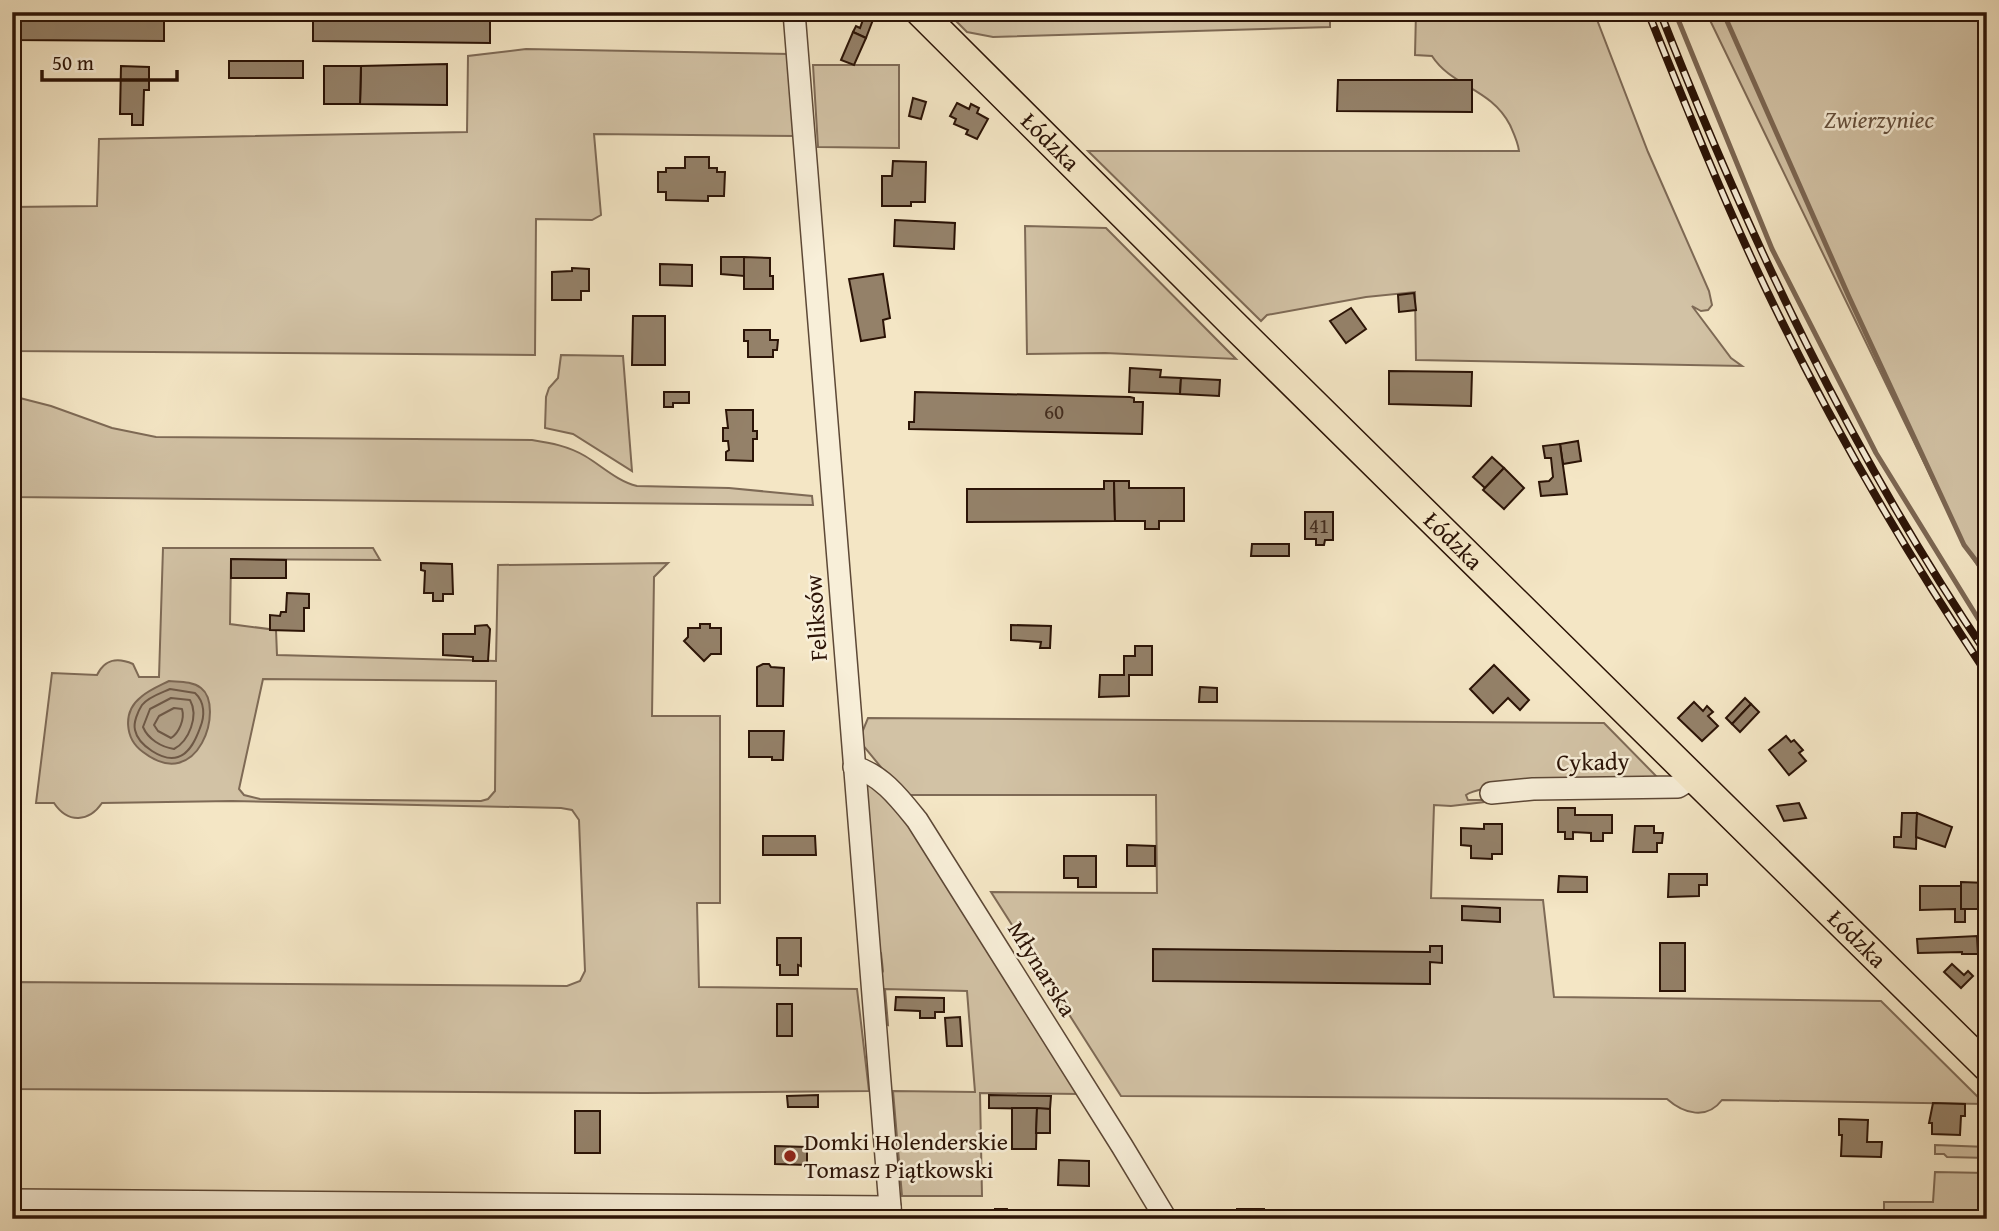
<svg xmlns="http://www.w3.org/2000/svg" width="1999" height="1231" font-family="'Gentium Book Plus',serif">
	<style>
		.green { fill: #d2c2a5; stroke: #7e6a56; stroke-width: 2; fill-rule: evenodd }
		.water { fill: #b09e84; stroke: #7b6652; stroke-width: 2 }
		.lines { fill: none; stroke-linecap: round; stroke-linejoin: round }
		.shore { stroke: #6e5845; stroke-width: 2 }
		.stream { stroke: #7b6652; stroke-width: 5 }
		.building { fill: #948169; stroke: #2b1306; stroke-width: 2 }
		.minor-casing { stroke: #5d4836; stroke-width: 24 }
		.major-casing { stroke: #2b1306; stroke-width: 31 }
		.minor { stroke: #f8efd9; stroke-width: 21 }
		.major { stroke: #f4e6c5; stroke-width: 28 }
		.rail-casing { stroke: #2b1306; stroke-width: 8 }
		.rail { stroke: #f8efd9; stroke-width: 5; stroke-dasharray: 16; stroke-linecap: butt }
		.poi-dot { fill: #8f2418; stroke: #f8efd9; stroke-width: 2.5 }
		.labels { text-anchor: middle; stroke-width: 5; stroke-linejoin: round; paint-order: stroke }
		.number-label { font-size: 21px; fill: #452e1f }
		.park-label { font-size: 24px; font-style: italic; fill: #65503e; stroke: #f8efd9 }
		.street-label { font-size: 24px; fill: #2b1306; stroke: #f8efd9 }
		.poi-label { font-size: 24px; fill: #2b1306; stroke: #f8efd9; text-anchor: start }
	</style>
	<rect width="100%" height="100%" fill="#f4e6c5"/>
	<filter id="stains"><feTurbulence type="fractalNoise" baseFrequency=".00286" numOctaves="4"/><feColorMatrix values="0 0 0 0 .2 0 0 0 0 .09 0 0 0 0 .02 0 0 0 .5 -.17"/></filter>
	<radialGradient id="worn" r=".72"><stop offset=".6" stop-color="#630" stop-opacity="0"/><stop offset="1" stop-color="#630" stop-opacity=".3"/></radialGradient>
	<g class="green">
		<polygon points="947,12 1330,12 1330,27 993,37 967,32"/>
		<path d="M 1416,12 L 1594,12 L 1648,152 L 1709,291 L 1712,305 L 1708,310 L 1701,311 L 1692,306 L 1731,358 L 1742,366 L 1416,360 L 1415,292 L 1366,297 L 1267,315 L 1261,321 L 1088,151 L 1519,151 C 1518,142 1514,134 1510,125 C 1491,88 1452,87 1432,56 L 1415,55 Z"/>
		<polygon points="1706,12 1987,12 1987,580 1964,545"/>
		<polygon points="526,49 790,54 797,136 594,134 601,215 592,220 536,219 535,355 12,351 12,207 97,206 99,139 467,132 468,56"/>
		<polygon points="813,65 899,65 899,148 818,147"/>
		<polygon points="1025,226 1106,228 1236,359 1105,353 1027,354"/>
		<polygon points="561,355 623,356 632,471 573,434 545,428 546,397 549,388 558,378"/>
		<path d="M 12,396 L 51,406 L 112,428 L 156,437 L 532,440 C 551,443 568,446 585,456 C 602,466 617,481 637,486 L 729,488 L 812,496 L 813,505 L 12,497 Z"/>
		<path d="M 163,548 L 373,548 L 380,560 L 231,559 L 230,624 L 276,630 L 277,655 L 496,661 L 498,565 L 668,563 L 654,577 L 652,716 L 720,716 L 720,903 L 697,903 L 699,987 L 857,989 L 869,1091 L 645,1093 L 12,1089 L 12,982 L 567,986 L 580,981 L 585,971 L 579,820 L 572,810 L 561,808 L 232,801 L 102,803 C 89,822 68,824 54,803 L 36,803 L 52,673 L 97,675 C 105,659 117,657 133,664 L 139,677 L 159,677 ZM 263,679 L 496,681 L 495,791 L 488,799 L 481,801 L 260,799 L 244,795 L 239,789 Z"/>
		<path d="M 868,718 L 1604,723 L 1660,780 C 1627,781 1485,780 1466,795 L 1468,800 L 1502,800 L 1451,806 L 1434,805 L 1431,898 L 1543,900 L 1554,997 L 1881,1001 L 1985,1104 L 1722,1100 C 1707,1120 1684,1114 1667,1099 L 1121,1096 L 991,892 L 1157,893 L 1156,795 L 904,795 L 861,743 L 861,735 Z"/>
		<polygon points="861,759 899,809 1080,1094 980,1093 982,1196 902,1196 893,1091 975,1092 967,991 885,989 888,1025 885,1024 881,975 883,971 881,953 878,951"/>
		<polygon points="1935,1145 1987,1147 1987,1158 1947,1157 1944,1154 1935,1154"/>
		<polygon points="1935,1172 1987,1173 1987,1219 1884,1219 1884,1202 1933,1202"/>
		<rect x="121" y="1209" width="101" height="10"/>
	</g>
	<path class="water" d="M 169,681 C 179,682 192,681 201,688 C 225,706 199,795 143,752 C 125,739 122,712 141,697 C 149,690 159,686 169,681 Z"/>
	<g class="lines">
		<g class="shore">
			<path d="M 170,689 L 195,693 C 205,702 205,716 200,728 C 196,739 190,753 178,757 C 163,762 138,745 135,730 C 133,723 138,711 142,705 C 148,697 161,693 170,689 Z"/>
			<path d="M 171,698 L 190,700 C 199,716 189,741 174,749 C 161,747 148,739 143,727 L 150,709 Z"/>
			<path d="M 174,708 L 182,709 C 185,719 179,733 171,738 L 158,731 L 154,725 L 159,716 Z"/>
		</g>
		<g class="stream">
			<polyline points="1675,12 1772,249 1876,453 1987,633"/>
			<polyline points="1723,12 1849,297 1964,545 1987,575"/>
		</g>
	</g>
	<g class="building">
		<polygon points="16,12 164,12 164,41 12,40"/>
		<polygon points="313,12 490,12 490,43 313,41"/>
		<polygon points="1373,12 1403,12 1403,19 1373,18"/>
		<polygon points="865,14 874,17 866,38 853,32 856,26 860,28"/>
		<polygon points="853,32 866,38 854,65 841,60"/>
		<rect x="229" y="61" width="74" height="17"/>
		<polygon points="447,64 447,105 360,104 361,66"/>
		<polygon points="121,66 149,67 149,90 144,90 143,125 132,125 132,114 120,114"/>
		<polygon points="324,66 361,66 360,104 324,104"/>
		<polygon points="1338,80 1472,80 1472,112 1337,111"/>
		<polygon points="913,98 926,102 921,119 909,116"/>
		<polygon points="957,103 969,109 971,104 979,108 977,113 988,119 977,139 966,134 968,130 954,124 956,119 950,116"/>
		<polygon points="685,157 709,157 709,168 717,168 717,172 725,172 724,196 708,196 708,201 666,200 666,192 658,192 658,172 666,172 666,168 685,168"/>
		<polygon points="893,161 926,162 925,202 911,202 911,206 882,206 882,176 892,176"/>
		<polygon points="895,220 955,223 954,249 894,246"/>
		<polygon points="721,257 744,257 744,276 721,274"/>
		<polygon points="744,257 770,258 770,276 773,276 773,289 744,289"/>
		<polygon points="660,264 692,265 692,286 660,285"/>
		<polygon points="572,268 589,269 589,291 581,291 581,300 552,300 552,272 572,271"/>
		<polygon points="883,274 890,318 883,320 885,337 861,341 849,279"/>
		<polygon points="1414,293 1416,310 1399,312 1398,295"/>
		<polygon points="1351,308 1366,329 1346,343 1330,321"/>
		<polygon points="633,316 665,316 665,365 632,365"/>
		<polygon points="744,330 770,330 770,340 778,340 777,350 773,350 773,357 748,357 748,341 744,341"/>
		<polygon points="1130,368 1161,370 1160,377 1181,378 1180,394 1129,392"/>
		<polygon points="1389,371 1472,372 1471,406 1389,404"/>
		<polygon points="1181,378 1220,380 1219,396 1180,394"/>
		<polygon points="664,392 689,392 689,403 673,403 673,407 664,407"/>
		<polygon points="915,392 1130,397 1134,398 1134,402 1143,402 1142,434 909,429 909,422 914,422"/>
		<polygon points="726,410 753,410 753,431 757,431 757,439 753,439 753,461 726,460 726,452 729,450 728,441 723,441 723,428 728,428"/>
		<polygon points="1578,441 1581,461 1563,464 1560,444"/>
		<polygon points="1560,444 1567,494 1541,496 1539,482 1549,481 1553,477 1551,458 1545,458 1543,446"/>
		<polygon points="1492,457 1504,468 1485,488 1473,477"/>
		<polygon points="1504,468 1524,488 1504,509 1483,490"/>
		<polygon points="1104,481 1114,481 1115,521 967,522 967,489 1104,489"/>
		<polygon points="1114,481 1129,481 1129,488 1184,488 1184,521 1159,521 1159,529 1145,529 1145,521 1115,521"/>
		<polygon points="1305,512 1333,512 1333,540 1325,540 1324,545 1316,545 1316,539 1305,539"/>
		<polygon points="1252,544 1289,544 1289,556 1251,556"/>
		<polygon points="231,559 286,560 286,578 231,578"/>
		<polygon points="421,563 452,564 453,594 443,594 443,601 433,601 433,593 424,593 425,571 421,570"/>
		<polygon points="287,593 309,594 309,608 304,608 304,631 270,630 270,615 280,616 281,612 286,612"/>
		<polygon points="700,624 710,624 710,628 721,628 721,654 711,654 704,661 684,641 688,637 688,628 700,628"/>
		<polygon points="487,625 490,629 488,661 473,661 473,657 443,655 443,634 475,634 475,626"/>
		<polygon points="1011,625 1051,626 1050,648 1040,648 1041,642 1011,640"/>
		<polygon points="1135,646 1152,646 1152,675 1129,675 1129,696 1099,697 1100,675 1124,675 1124,656 1135,656"/>
		<polygon points="763,664 769,664 771,667 784,668 783,706 757,706 757,667"/>
		<polygon points="1494,665 1529,700 1520,710 1508,698 1493,713 1470,689"/>
		<polygon points="1200,687 1217,688 1217,702 1199,702"/>
		<polygon points="1745,698 1751,704 1732,724 1726,718"/>
		<polygon points="1694,702 1703,711 1707,706 1713,712 1708,716 1718,726 1702,741 1678,718"/>
		<polygon points="1751,704 1759,712 1740,732 1732,724"/>
		<polygon points="749,731 784,731 783,760 772,760 772,757 749,757"/>
		<polygon points="1786,736 1791,742 1794,740 1803,750 1799,753 1806,761 1789,775 1769,750"/>
		<polygon points="1799,803 1806,818 1784,821 1777,806"/>
		<polygon points="1558,808 1575,808 1575,815 1612,815 1612,833 1603,833 1603,841 1591,841 1591,833 1573,832 1573,839 1565,839 1565,832 1558,832"/>
		<polygon points="1902,813 1917,813 1916,849 1894,847 1894,837 1901,837"/>
		<polygon points="1917,813 1952,827 1945,847 1916,837"/>
		<polygon points="1484,824 1502,824 1502,854 1492,854 1492,859 1471,858 1471,846 1461,845 1461,828 1484,829"/>
		<polygon points="1635,826 1654,826 1654,833 1663,833 1662,843 1657,843 1657,852 1633,852"/>
		<polygon points="763,836 815,836 816,855 763,855"/>
		<polygon points="1127,845 1155,846 1155,866 1127,866"/>
		<polygon points="1064,856 1096,856 1096,887 1078,887 1078,878 1064,878"/>
		<polygon points="1669,874 1707,874 1707,885 1699,885 1699,896 1668,897"/>
		<polygon points="1559,876 1587,877 1587,892 1558,892"/>
		<polygon points="1961,882 1987,883 1987,909 1961,909"/>
		<polygon points="1920,886 1961,886 1961,909 1965,909 1965,922 1955,922 1955,909 1920,910"/>
		<polygon points="1462,906 1500,908 1500,922 1462,920"/>
		<polygon points="1977,936 1978,954 1962,954 1962,952 1918,953 1917,939"/>
		<polygon points="777,938 801,938 801,966 798,965 798,975 780,975 780,965 777,965"/>
		<rect x="1660" y="943" width="25" height="48"/>
		<polygon points="1430,946 1442,946 1442,963 1430,962 1430,984 1153,981 1153,949 1430,952"/>
		<polygon points="1952,964 1964,975 1968,971 1973,976 1961,988 1944,972"/>
		<polygon points="896,997 944,998 944,1012 935,1012 935,1018 920,1018 920,1011 895,1010"/>
		<rect x="777" y="1004" width="15" height="32"/>
		<polygon points="960,1017 962,1046 947,1046 945,1018"/>
		<polygon points="818,1095 818,1107 788,1107 787,1096"/>
		<polygon points="989,1095 1051,1096 1050,1109 989,1108"/>
		<polygon points="1933,1103 1965,1104 1965,1116 1961,1116 1960,1135 1932,1134 1932,1123 1929,1123"/>
		<polygon points="1012,1108 1037,1108 1036,1149 1012,1149"/>
		<polygon points="1037,1108 1050,1109 1050,1133 1036,1133"/>
		<rect x="575" y="1111" width="25" height="42"/>
		<polygon points="1839,1119 1868,1120 1867,1142 1882,1142 1881,1157 1841,1156 1842,1135 1839,1135"/>
		<polygon points="775,1146 807,1147 807,1165 775,1164"/>
		<polygon points="1059,1160 1089,1161 1089,1186 1058,1185"/>
		<polygon points="995,1209 1007,1209 1008,1219 995,1219"/>
		<rect x="1237" y="1209" width="27" height="10"/>
		<polygon points="964,1210 964,1219 929,1219 928,1212"/>
	</g>
	<g class="lines">
		<defs>
			<g id="minor">
				<polyline points="794,12 891,1219"/>
				<path d="M 854,767 C 881,774 900,799 917,820 L 1122,1146 L 1166,1219"/>
				<polyline points="1491,793 1533,789 1678,787 1693,778"/>
				<polyline points="12,1200 890,1207"/>
			</g>
			<g id="major">
				<path id="s1" d="M 920,12 L 1232,323 L 1987,1067"/>
			</g>
		</defs>
		<use href="#minor" class="minor-casing"/>
		<use href="#major" class="major-casing"/>
		<use href="#minor" class="minor"/>
		<use href="#major" class="major"/>
		<defs>
			<g id="rail">
				<path d="M 1648,12 C 1685,104 1722,197 1765,287 C 1829,421 1904,550 1987,674"/>
				<path d="M 1660,12 C 1748,236 1851,454 1987,654"/>
			</g>
		</defs>
		<use href="#rail" class="rail-casing"/>
		<use href="#rail" class="rail"/>
	</g>
	<circle class="poi-dot" cx="790" cy="1156" r="7"/>
	<g class="labels">
		<g class="number-label">
			<text x="1054" y="419">60</text>
			<text x="1319" y="533">41</text>
		</g>
		<g class="park-label">
			<text x="1879" y="128">Zwierzyniec</text>
		</g>
		<g class="street-label">
			<text dy="8" stroke="none"><textPath href="#s1" startOffset="184">Łódzka</textPath></text>
			<text dy="8" stroke="none"><textPath href="#s1" startOffset="751">Łódzka</textPath></text>
			<text transform="translate(816 618) rotate(-94)" y="8">Feliksów</text>
			<text transform="translate(1593 762) rotate(-1)" y="8">Cykady</text>
			<text dy="8" stroke="none"><textPath href="#s1" startOffset="1318">Łódzka</textPath></text>
			<text transform="translate(1042 969) rotate(58)" y="8">Młynarska</text>
		</g>
		<g class="poi-label">
			<text x="804" y="1150">Domki Holenderskie<tspan x="804" dy="28">Tomasz Piątkowski</tspan></text>
		</g>
	</g>
	<rect width="1999" height="1231" fill="none" stroke="#f4e6c5" stroke-width="42"/>
	<rect x="14" y="14" width="1971" height="1203" fill="none" stroke="#2b1306" stroke-width="3.5"/>
	<rect x="21" y="21" width="1957" height="1189" fill="none" stroke="#2b1306" stroke-width="2"/>
	<path d="M42 70v10h135v-10" fill="none" stroke="#2b1306" stroke-width="3.5"/>
	<text x="52" y="70" font-size="21" fill="#2b1306" stroke="#f8efd9" stroke-width="5" paint-order="stroke">50 m</text>
	<rect width="100%" height="100%" filter="url(#stains)"/>
	<rect width="100%" height="100%" fill="url(#worn)"/>
</svg>
